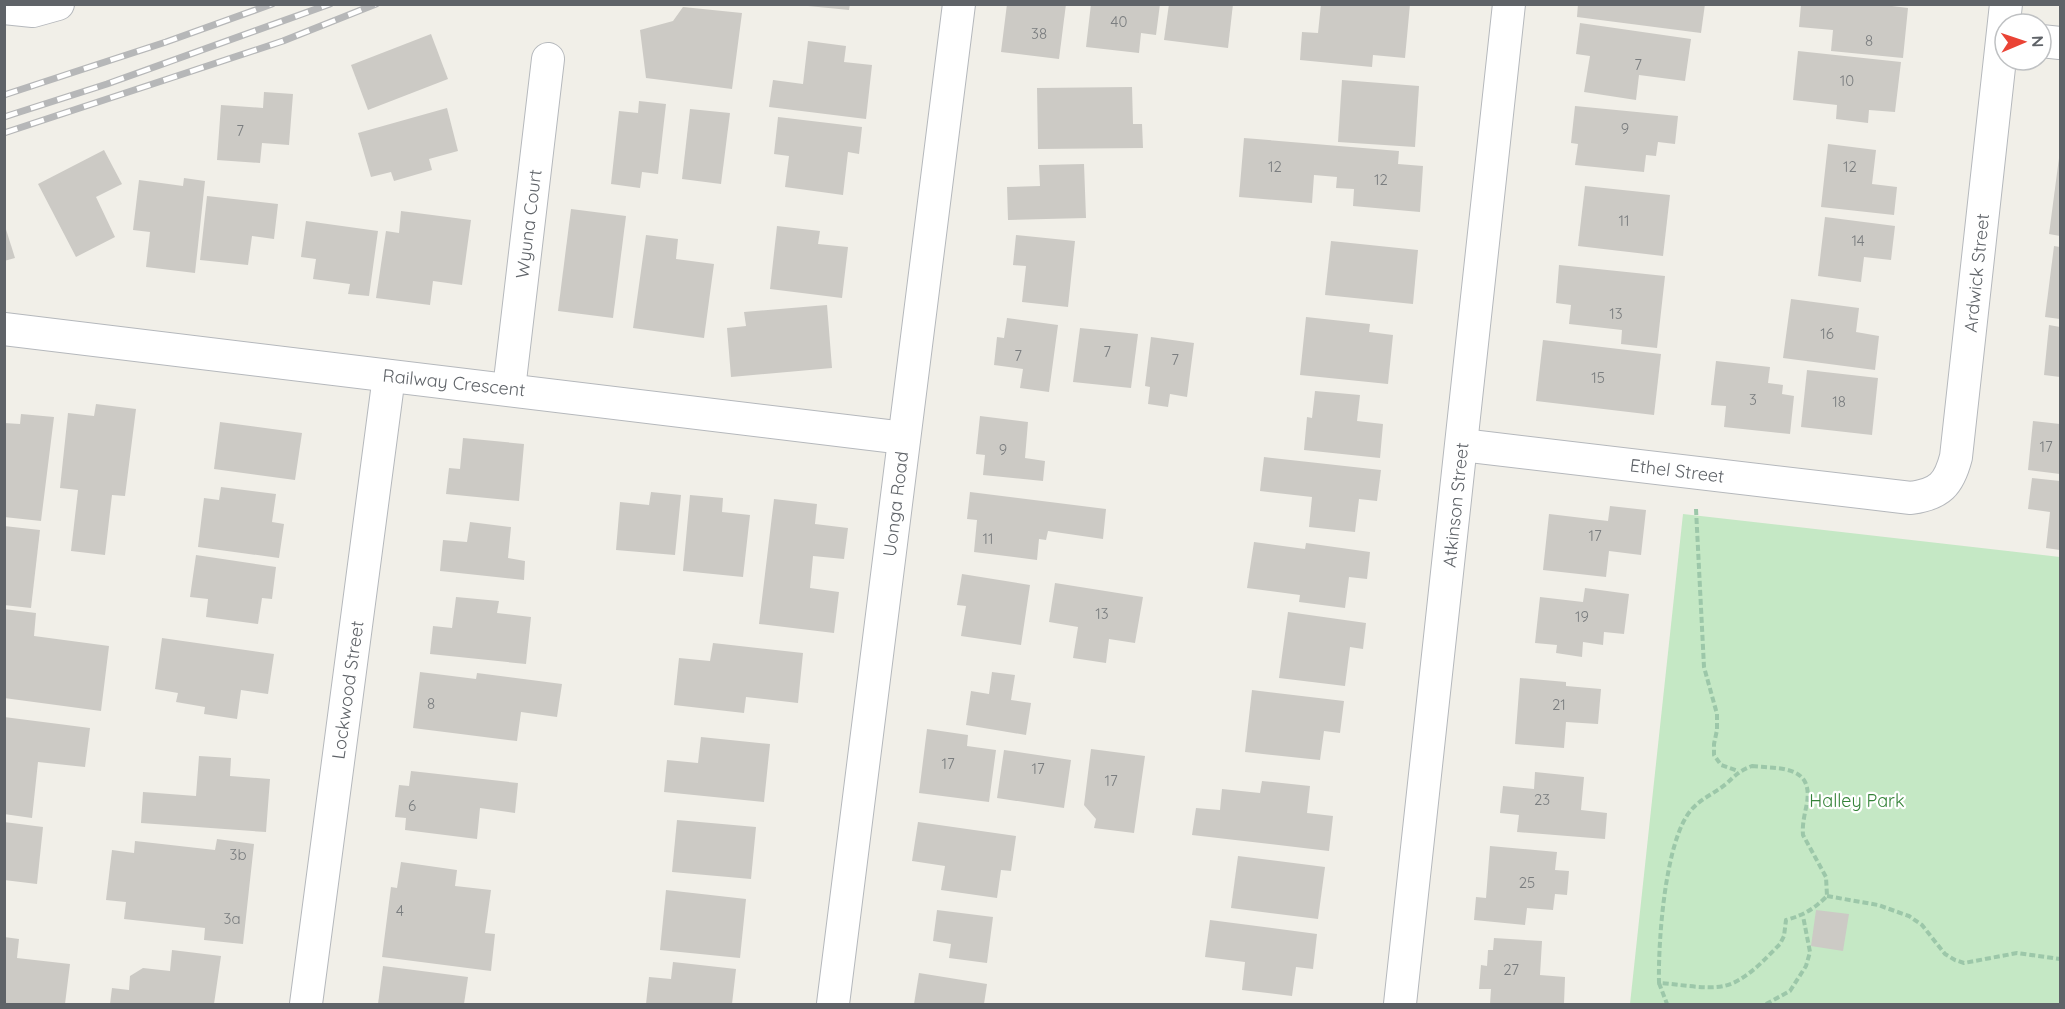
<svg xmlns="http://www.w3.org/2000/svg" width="2065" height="1009" font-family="Quicksand,sans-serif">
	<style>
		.green { fill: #c5e8c5 }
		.building { fill: #cccac5 }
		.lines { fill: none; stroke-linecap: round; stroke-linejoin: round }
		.minor-casing { stroke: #b5b8bc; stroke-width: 34 }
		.path { stroke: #9cc7a9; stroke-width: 4; stroke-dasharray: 6 3; stroke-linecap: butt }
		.minor { stroke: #fff; stroke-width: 32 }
		.rail-casing { stroke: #b6b7b8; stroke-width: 7 }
		.rail { stroke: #fff; stroke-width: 4.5; stroke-dasharray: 14; stroke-linecap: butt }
		.labels { text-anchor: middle; stroke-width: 4.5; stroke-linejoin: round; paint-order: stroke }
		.number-label { font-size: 15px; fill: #7a7d7f }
		.street-label { font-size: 18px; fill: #5f6368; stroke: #fff }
		.park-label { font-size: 18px; fill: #348238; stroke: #fff }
	</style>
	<rect width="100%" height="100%" fill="#f1efe8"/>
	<polygon class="green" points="1683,514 2060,557 2060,1004 1630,1004"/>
	<g class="building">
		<polygon points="808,4 850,4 849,10 808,6"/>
		<polygon points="1007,4 1066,4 1059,59 1001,52"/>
		<polygon points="1091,4 1160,4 1156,35 1141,33 1139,53 1086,47"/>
		<polygon points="1169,4 1233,4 1228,48 1164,40"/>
		<polygon points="1321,4 1410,4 1405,58 1373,55 1372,67 1300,60 1302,32 1318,33"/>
		<polygon points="1578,4 1705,4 1701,33 1577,17"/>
		<polygon points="1801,5 1884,5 1908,8 1903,58 1831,51 1833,30 1799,27"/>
		<polygon points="683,7 742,13 732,89 646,78 640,30 673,21"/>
		<polygon points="1580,23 1691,39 1685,81 1639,75 1636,100 1584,92 1590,56 1576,54"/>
		<polygon points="431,34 448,79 368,110 351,65"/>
		<polygon points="808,41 846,46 844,62 872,65 866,119 769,107 773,80 803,84"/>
		<polygon points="1798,51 1901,62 1895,112 1869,110 1868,123 1836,119 1837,105 1793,100"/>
		<polygon points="1342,80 1419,86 1415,147 1338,142"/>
		<polygon points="1132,87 1133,124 1142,124 1143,148 1038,149 1037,88"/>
		<polygon points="264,92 293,94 289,145 262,143 260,163 217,160 221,105 263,108"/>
		<polygon points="639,101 666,104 658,174 642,172 640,188 611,184 619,111 638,113"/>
		<polygon points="1575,106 1678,116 1675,144 1658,142 1656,156 1646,155 1644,172 1575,165 1578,144 1571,143"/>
		<polygon points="447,108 458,151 429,159 432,170 394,181 391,172 371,177 358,133"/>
		<polygon points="690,109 730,113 721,184 682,179"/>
		<polygon points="778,117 862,127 859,154 848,152 843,195 785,187 789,156 774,154"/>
		<polygon points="1244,138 1399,151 1398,164 1423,166 1420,212 1353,206 1354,189 1336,188 1337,177 1314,175 1312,203 1239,197"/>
		<polygon points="1828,144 1876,150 1872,184 1897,187 1894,215 1821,207"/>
		<polygon points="104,150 122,184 96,197 115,237 76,257 38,184"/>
		<polygon points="2059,158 2060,158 2060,236 2049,234"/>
		<polygon points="1084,164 1086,218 1008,220 1007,187 1040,186 1039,165"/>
		<polygon points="184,178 205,181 195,273 146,267 150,232 133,230 139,180 183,186"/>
		<polygon points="1585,186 1670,195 1663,256 1578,246"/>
		<polygon points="207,196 278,204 274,239 252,236 248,265 200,260"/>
		<polygon points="571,209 626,216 613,318 558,311"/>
		<polygon points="401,211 471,220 462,285 433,281 430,305 376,298 386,231 399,233"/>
		<polygon points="1825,217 1895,226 1891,260 1864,257 1861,282 1818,276"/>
		<polygon points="306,221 378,231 369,296 348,294 350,284 313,279 316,259 301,257"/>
		<polygon points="4,223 15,258 4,261"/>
		<polygon points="777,226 820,231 818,244 848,247 842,298 770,289"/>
		<polygon points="646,235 678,239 676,259 714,264 704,338 633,328"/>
		<polygon points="1016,235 1075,241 1068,307 1022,302 1026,266 1013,265"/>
		<polygon points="1331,241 1418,250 1413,304 1325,295"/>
		<polygon points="2054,246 2060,247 2060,319 2045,317"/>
		<polygon points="1559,265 1665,276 1657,348 1621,344 1622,330 1569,324 1571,305 1556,303"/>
		<polygon points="1791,299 1859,308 1856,332 1879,336 1875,370 1783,358"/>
		<polygon points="827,305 832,368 731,377 727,328 746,326 744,312"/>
		<polygon points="1306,317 1370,324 1369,332 1393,335 1388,384 1300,375"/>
		<polygon points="1007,318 1058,325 1049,392 1020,388 1023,369 994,365 997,337 1004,338"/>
		<polygon points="2049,325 2060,327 2060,377 2044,375"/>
		<polygon points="1080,328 1138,334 1131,388 1073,382"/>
		<polygon points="1151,337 1194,343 1187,397 1170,394 1168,407 1148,404 1150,387 1145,386"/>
		<polygon points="1543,340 1661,354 1654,415 1536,401"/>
		<polygon points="1716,361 1770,367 1768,383 1783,385 1782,394 1794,396 1790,434 1724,427 1726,406 1711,405"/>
		<polygon points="1807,370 1878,378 1872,435 1801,427"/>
		<polygon points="1315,391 1360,395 1357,421 1383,424 1380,458 1304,450 1307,417 1312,418"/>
		<polygon points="96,404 136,409 125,496 112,495 105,555 71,551 78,490 60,488 68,413 94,416"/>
		<polygon points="21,414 54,417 41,521 4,517 4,423 20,424"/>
		<polygon points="980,416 1028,422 1025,458 1045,461 1043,481 983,475 985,455 976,454"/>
		<polygon points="2033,421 2060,424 2060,474 2028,470"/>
		<polygon points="220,422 302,433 295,480 214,469"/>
		<polygon points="463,438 524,444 519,501 446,494 449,468 460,469"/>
		<polygon points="1264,457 1381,470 1377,501 1359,499 1355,532 1309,527 1312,497 1260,491"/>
		<polygon points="2032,478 2060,481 2060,550 2046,548 2050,512 2028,509"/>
		<polygon points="221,487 276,494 272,522 284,524 279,558 198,547 204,498 219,500"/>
		<polygon points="651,492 681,495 675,555 616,550 620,502 649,505"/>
		<polygon points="970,492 1106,509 1103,539 1048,531 1046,540 1039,539 1037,560 974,552 977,520 967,519"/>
		<polygon points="690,495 723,498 722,512 750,515 743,577 683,571"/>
		<polygon points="774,499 817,504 815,524 848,528 844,559 813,556 810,588 839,592 834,633 759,624"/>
		<polygon points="1610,506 1646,510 1641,555 1609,551 1606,577 1543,570 1549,514 1608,521"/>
		<polygon points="470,522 511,527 508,558 525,561 524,580 440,571 443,540 467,542"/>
		<polygon points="4,526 40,530 31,608 4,605"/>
		<polygon points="1254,542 1305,549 1306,543 1370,552 1367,579 1349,577 1345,608 1299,602 1300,595 1247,588"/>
		<polygon points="196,555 276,567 272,599 262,598 258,624 206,617 208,599 190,597"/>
		<polygon points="962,574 1030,585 1021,645 961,636 966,606 957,605"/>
		<polygon points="1055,583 1143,597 1135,643 1109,639 1106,663 1073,658 1078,627 1049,622"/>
		<polygon points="1585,588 1629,594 1624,634 1604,632 1603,645 1583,642 1582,657 1556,653 1557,645 1535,643 1540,597 1583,602"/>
		<polygon points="456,597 499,601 497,613 531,617 526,664 430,654 433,626 452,628"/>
		<polygon points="4,609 36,613 34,636 109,646 101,711 4,698"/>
		<polygon points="1288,612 1366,623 1363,649 1350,647 1345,686 1279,678"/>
		<polygon points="162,638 274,654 268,694 241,690 237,719 204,714 205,707 176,702 178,693 155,689"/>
		<polygon points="713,643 803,653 798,703 746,697 744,713 674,705 679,658 710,661"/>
		<polygon points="420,672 476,679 477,673 562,684 557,717 521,712 517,741 413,728"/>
		<polygon points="992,672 1015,675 1011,700 1031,703 1026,735 966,725 971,691 989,694"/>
		<polygon points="1520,678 1566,682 1566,686 1601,689 1598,724 1566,722 1564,748 1515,744"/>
		<polygon points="1252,690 1344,701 1340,733 1324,731 1320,760 1245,752"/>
		<polygon points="4,717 90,728 85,767 38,762 32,818 4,814"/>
		<polygon points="927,729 968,735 967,746 996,750 989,802 919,793"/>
		<polygon points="701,737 770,744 764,802 664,792 667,760 698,763"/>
		<polygon points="1091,749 1145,756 1134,833 1094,828 1096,819 1084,805"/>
		<polygon points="1004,750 1071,760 1064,808 997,798"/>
		<polygon points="199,756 231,758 230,776 270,779 266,832 141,823 143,792 196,796"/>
		<polygon points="411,771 518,783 515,813 480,808 477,839 405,830 406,818 395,817 399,785 409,786"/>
		<polygon points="1535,772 1584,777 1581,810 1607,813 1605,839 1517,832 1519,815 1500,813 1503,786 1534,789"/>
		<polygon points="1262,781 1310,786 1307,813 1333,816 1329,851 1192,835 1196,808 1220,810 1222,789 1260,793"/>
		<polygon points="677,820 756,827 751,879 672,872"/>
		<polygon points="4,822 43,827 37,884 4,880"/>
		<polygon points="918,822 1016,836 1011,871 1001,870 997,898 941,890 945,866 912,861"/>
		<polygon points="217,839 254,844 243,944 204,940 205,928 124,919 126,902 106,900 112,850 134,853 135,841 215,850"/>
		<polygon points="1490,846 1557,852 1555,870 1569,871 1567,895 1555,894 1553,910 1527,908 1525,925 1474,920 1476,897 1486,898"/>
		<polygon points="1238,856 1325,867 1318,919 1231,908"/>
		<polygon points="401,862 457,870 455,886 491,890 485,933 495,934 491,971 382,957 391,887 397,888"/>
		<polygon points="666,890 746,899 740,958 660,950"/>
		<polygon points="937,910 993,917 987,963 949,958 951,944 933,941"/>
		<polygon points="1816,910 1849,914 1843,951 1811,946"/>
		<polygon points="1210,920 1317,934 1313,969 1296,967 1292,996 1242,990 1245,962 1205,957"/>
		<polygon points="4,937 19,939 17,958 70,964 65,1004 4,1004"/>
		<polygon points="1494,938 1542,941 1540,975 1565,977 1564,1004 1490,1004 1491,989 1479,989 1481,965 1487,966 1488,950 1493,950"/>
		<polygon points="172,950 221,956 214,1004 110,1004 112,988 129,990 130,976 143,968 170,971"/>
		<polygon points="673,962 736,969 732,1004 646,1004 649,977 671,979"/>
		<polygon points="383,966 468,977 464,1004 378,1004"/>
		<polygon points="919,973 987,984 984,1004 914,1004"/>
	</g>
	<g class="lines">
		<defs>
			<g id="minor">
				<polyline points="4,8 33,11 58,4"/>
				<polyline points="2041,41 2060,43"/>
				<polyline points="4,329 904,438"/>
				<polyline points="509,389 548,59"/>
				<path d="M 1462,445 L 1911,498 C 1940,494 1949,484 1956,457 L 2006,4"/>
				<polyline points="306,1004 389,376"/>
				<polyline points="833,1004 959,4"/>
				<polyline points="1400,1004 1509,4"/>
			</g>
		</defs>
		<use href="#minor" class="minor-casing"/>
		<g class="path">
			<polyline points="1696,509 1704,667 1717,714 1717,730 1714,744 1714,755 1721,765 1738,771"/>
			<path d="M 1752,766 C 1780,769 1813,765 1807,803 C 1805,813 1802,824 1803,835 L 1826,877 L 1827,896 C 1814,909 1804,915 1786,920 L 1784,936 L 1780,944 C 1765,959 1746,981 1724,986 C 1707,990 1678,984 1659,983 C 1658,942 1665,838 1692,809 C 1702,798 1715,793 1726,784 C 1736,775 1739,771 1752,766 Z"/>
			<polyline points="1827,896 1878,905 1909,916 1922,925 1945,954 1955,960 1964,963 2017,953 2060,959"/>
			<polyline points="1659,983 1667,1004"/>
			<polyline points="1766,1004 1790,991 1806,966 1810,952 1803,916"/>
		</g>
		<use href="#minor" class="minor"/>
		<defs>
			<g id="rail">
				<polyline points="4,95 166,42 272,4"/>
				<polyline points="4,117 107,84 330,4"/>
				<polyline points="4,133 283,41 376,4"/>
			</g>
		</defs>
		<use href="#rail" class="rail-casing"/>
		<use href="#rail" class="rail"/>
	</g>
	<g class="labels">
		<g class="number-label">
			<text x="1119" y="27">40</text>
			<text x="1039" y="39">38</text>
			<text x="1869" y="46">8</text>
			<text x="1638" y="70">7</text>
			<text x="1847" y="86">10</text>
			<text x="1625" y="134">9</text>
			<text x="240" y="136">7</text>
			<text x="1275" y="172">12</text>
			<text x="1850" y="172">12</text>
			<text x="1381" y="185">12</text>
			<text x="1624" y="226">11</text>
			<text x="1858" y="246">14</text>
			<text x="1616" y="319">13</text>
			<text x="1827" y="339">16</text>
			<text x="1107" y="357">7</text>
			<text x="1018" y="361">7</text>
			<text x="1175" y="365">7</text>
			<text x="1598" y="383">15</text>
			<text x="1753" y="405">3</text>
			<text x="1839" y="407">18</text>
			<text x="2046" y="452">17</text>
			<text x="1003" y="455">9</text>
			<text x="1595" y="541">17</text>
			<text x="988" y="544">11</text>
			<text x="1102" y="619">13</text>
			<text x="1582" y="622">19</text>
			<text x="431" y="709">8</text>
			<text x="1559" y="710">21</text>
			<text x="948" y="769">17</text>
			<text x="1038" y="774">17</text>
			<text x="1111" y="786">17</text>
			<text x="1542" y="805">23</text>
			<text x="412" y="811">6</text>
			<text x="238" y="860">3b</text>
			<text x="1527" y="888">25</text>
			<text x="400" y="916">4</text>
			<text x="232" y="924">3a</text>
			<text x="1511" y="975">27</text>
		</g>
		<g class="street-label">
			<text transform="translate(529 224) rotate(-83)" y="6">Wyuna Court</text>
			<text transform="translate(1977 273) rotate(-84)" y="6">Ardwick Street</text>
			<text transform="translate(454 383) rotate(6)" y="6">Railway Crescent</text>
			<text transform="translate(1677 471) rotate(7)" y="6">Ethel Street</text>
			<text transform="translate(896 504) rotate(-83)" y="6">Uonga Road</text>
			<text transform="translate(1456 505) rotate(-84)" y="6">Atkinson Street</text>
			<text transform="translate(348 690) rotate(-82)" y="6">Lockwood Street</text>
		</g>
		<g class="park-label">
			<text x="1857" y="807">Halley Park</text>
		</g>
	</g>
	<rect width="2065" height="1009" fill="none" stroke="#5f6368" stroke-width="12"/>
	<g transform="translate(2023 42) rotate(88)"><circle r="28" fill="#ffffff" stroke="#bfc1c3" stroke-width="1.5"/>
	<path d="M0-4.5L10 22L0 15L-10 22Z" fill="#ea4335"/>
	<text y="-9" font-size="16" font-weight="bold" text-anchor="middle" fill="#5f6368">N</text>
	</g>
</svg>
